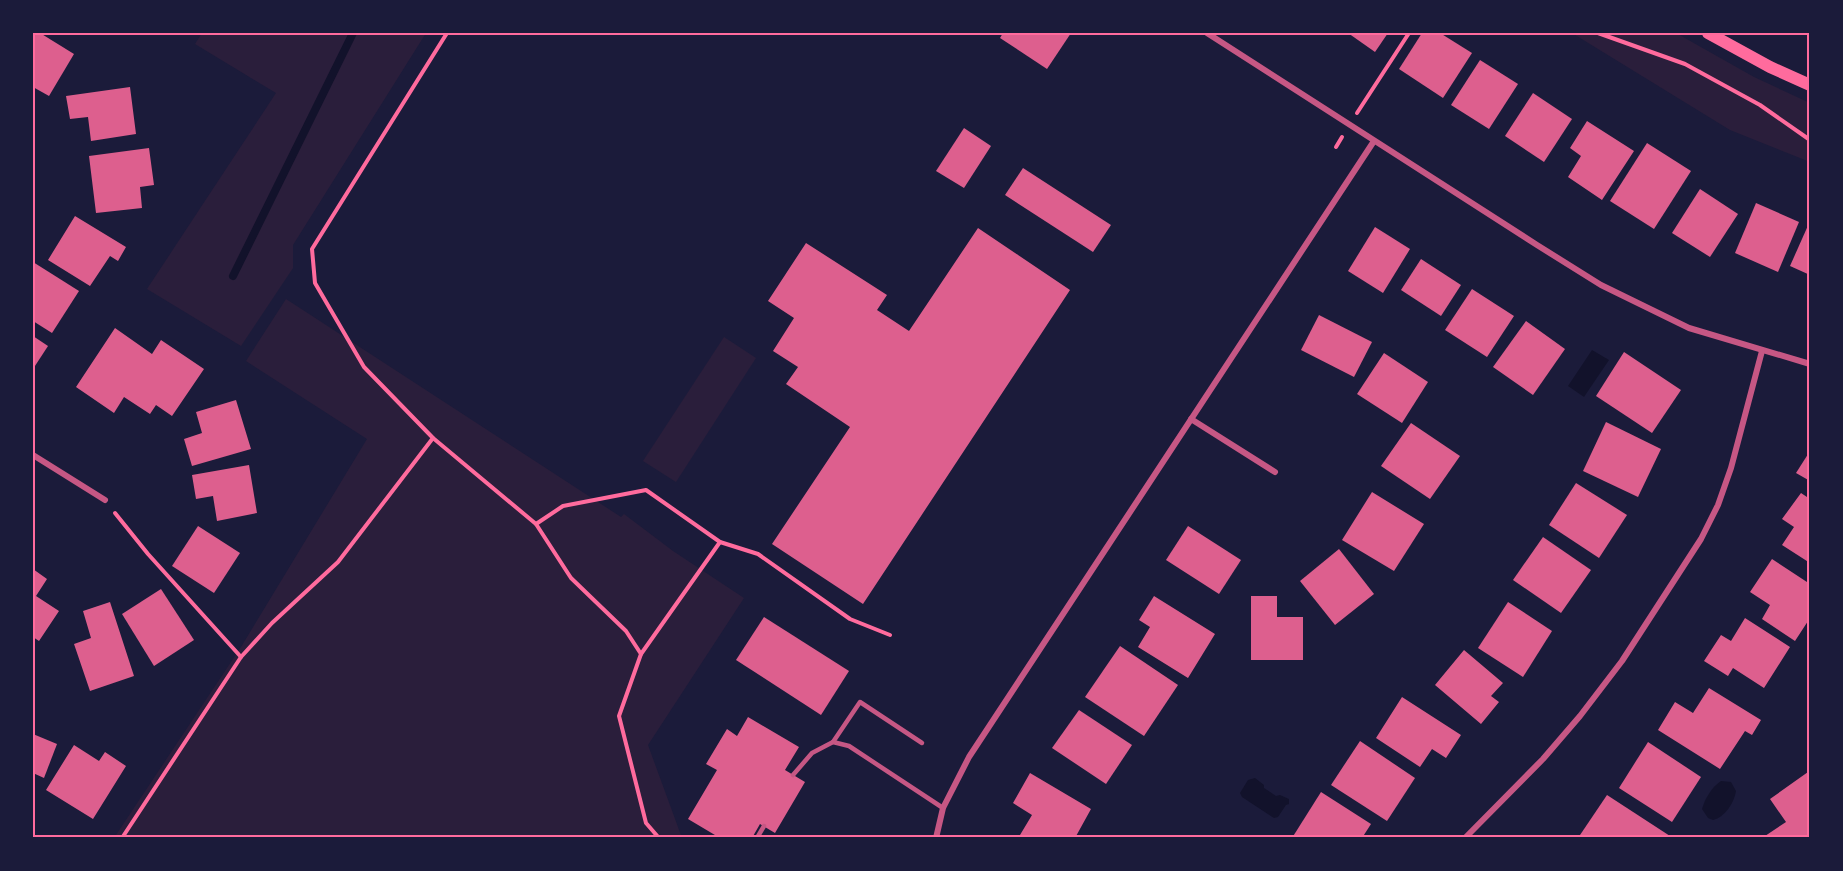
<svg xmlns="http://www.w3.org/2000/svg" width="1843" height="871" font-family="'Source Serif 4',serif">
	<style>
		.green { fill: #2a1e3b }
		.water { fill: #12122b }
		.lines { fill: none; stroke-linecap: round; stroke-linejoin: round }
		.stream { stroke: #12122b; stroke-width: 8 }
		.building { fill: #dd5f8e }
		.path { stroke: #ff6b9d; stroke-width: 4 }
		.service { stroke: #c65784; stroke-width: 4.5 }
		.minor { stroke: #c65784; stroke-width: 6 }
		.secondary { stroke: #ff6b9d; stroke-width: 12 }
		.neatline { fill: none; stroke: #ff6b9d; stroke-width: 2 }
	</style>
	<rect width="100%" height="100%" fill="#1b1b3a"/>
	<g class="green">
		<polygon points="202,33 426,33 293,245 293,268 241,346 147,289 276,93 195,44"/>
		<polygon points="1572,33 1676,33 1754,77 1810,103 1810,162 1730,130"/>
		<polygon points="286,299 621,517 624,514 673,551 744,598 648,745 682,838 114,838 241,647 367,439 246,361"/>
		<polygon points="724,337 756,358 676,482 643,461"/>
	</g>
	<g class="water">
		<polygon points="1592,350 1609,360 1584,397 1568,386"/>
		<polygon points="1255,778 1264,785 1264,788 1276,796 1280,795 1289,799 1289,804 1286,805 1278,817 1274,818 1242,797 1240,793 1248,780"/>
		<path d="M 1721,781 L 1731,782 L 1736,791 C 1734,803 1725,817 1713,820 L 1708,818 L 1702,809 C 1705,798 1712,787 1721,781 Z"/>
	</g>
	<g class="lines">
		<polyline class="stream" points="233,276 353,33"/>
	</g>
	<g class="building">
		<polygon points="33,33 40,33 74,54 49,96 33,87"/>
		<polygon points="1003,33 1071,33 1047,69 1000,38"/>
		<polygon points="1348,33 1388,33 1375,52"/>
		<polygon points="1422,33 1440,33 1472,53 1443,98 1399,69"/>
		<polygon points="1480,60 1518,84 1489,129 1451,105"/>
		<polygon points="130,87 136,134 91,141 88,117 70,119 66,96"/>
		<polygon points="1533,93 1572,119 1544,162 1505,136"/>
		<polygon points="1587,121 1634,151 1602,200 1568,177 1581,156 1570,148"/>
		<polygon points="964,128 991,146 964,188 936,171"/>
		<polygon points="1647,143 1691,171 1654,229 1610,201"/>
		<polygon points="149,148 154,185 140,187 142,208 96,213 89,156"/>
		<polygon points="1023,168 1111,225 1093,252 1005,195"/>
		<polygon points="1700,189 1738,214 1710,257 1672,233"/>
		<polygon points="1756,203 1799,222 1778,272 1735,253"/>
		<polygon points="75,216 126,247 118,261 110,256 90,286 48,260"/>
		<polygon points="1810,221 1810,275 1790,266"/>
		<polygon points="1375,227 1410,249 1383,293 1348,271"/>
		<polygon points="978,228 1070,290 863,604 772,544 850,427 786,384 798,367 773,351 794,318 768,301 806,243 887,295 877,310 909,331"/>
		<polygon points="1421,259 1461,285 1441,316 1401,290"/>
		<polygon points="33,262 79,291 52,333 33,321"/>
		<polygon points="1472,289 1514,316 1487,357 1445,330"/>
		<polygon points="1319,315 1372,342 1354,377 1301,350"/>
		<polygon points="1526,321 1565,349 1533,395 1493,367"/>
		<polygon points="115,328 152,354 161,340 204,369 172,416 156,405 150,414 124,397 114,413 76,387"/>
		<polygon points="33,336 48,346 33,369"/>
		<polygon points="1624,352 1681,390 1652,433 1596,396"/>
		<polygon points="1384,353 1428,382 1402,423 1357,394"/>
		<polygon points="236,400 251,449 192,466 184,439 202,433 196,412"/>
		<polygon points="1606,422 1661,449 1638,497 1583,471"/>
		<polygon points="1411,423 1460,456 1430,499 1381,466"/>
		<polygon points="1810,451 1810,481 1796,473"/>
		<polygon points="249,465 257,513 217,521 213,496 196,499 192,475"/>
		<polygon points="1576,483 1627,515 1599,558 1549,525"/>
		<polygon points="1372,492 1424,524 1394,571 1342,540"/>
		<polygon points="1801,493 1810,499 1810,563 1782,545 1794,527 1782,519"/>
		<polygon points="198,526 240,553 214,593 172,566"/>
		<polygon points="1188,526 1241,560 1219,594 1166,560"/>
		<polygon points="1543,537 1591,570 1561,613 1513,580"/>
		<polygon points="1339,549 1374,594 1335,625 1300,581"/>
		<polygon points="1772,559 1810,584 1810,618 1795,641 1762,619 1770,605 1750,592"/>
		<polygon points="33,569 47,579 36,596 59,611 39,641 33,637"/>
		<polygon points="161,589 194,640 154,666 122,614"/>
		<polygon points="1154,596 1215,634 1188,678 1138,647 1150,627 1139,620"/>
		<polygon points="1251,596 1277,596 1277,617 1303,617 1303,660 1251,660"/>
		<polygon points="110,602 134,676 90,691 74,644 91,638 83,611"/>
		<polygon points="1508,602 1552,631 1523,677 1478,648"/>
		<polygon points="764,617 849,671 821,715 736,660"/>
		<polygon points="1745,618 1790,647 1764,688 1733,668 1728,676 1704,661 1721,635 1731,641"/>
		<polygon points="1120,646 1178,685 1144,736 1085,697"/>
		<polygon points="1464,650 1503,683 1491,696 1499,702 1481,724 1435,685"/>
		<polygon points="1709,688 1761,720 1752,735 1745,731 1720,769 1658,730 1675,702 1693,713"/>
		<polygon points="1402,697 1461,735 1446,758 1432,749 1420,767 1376,738"/>
		<polygon points="1079,710 1132,745 1106,784 1052,748"/>
		<polygon points="748,717 799,747 785,770 805,782 775,833 760,824 752,838 720,838 688,819 717,770 706,764 727,729 737,736"/>
		<polygon points="33,734 57,744 44,778 33,773"/>
		<polygon points="1360,741 1415,778 1387,821 1331,785"/>
		<polygon points="1648,742 1701,777 1672,822 1619,788"/>
		<polygon points="74,745 99,761 105,752 126,766 93,819 46,790"/>
		<polygon points="1808,772 1810,774 1810,838 1762,838 1786,822 1770,799"/>
		<polygon points="1030,773 1091,809 1075,838 1025,838 1020,835 1032,815 1013,803"/>
		<polygon points="1321,792 1371,824 1362,838 1292,838"/>
		<polygon points="1607,795 1670,836 1668,838 1578,838"/>
	</g>
	<g class="lines">
		<g class="path">
			<polyline points="447,33 312,249 315,283 364,367 433,438 536,524 571,578 626,631 641,654 619,716 646,823 659,838"/>
			<polyline points="1598,33 1685,64 1760,105 1810,140"/>
			<polyline points="1357,113 1409,33"/>
			<polyline points="1336,147 1342,137"/>
			<polyline points="115,513 148,554 241,657"/>
			<polyline points="536,524 563,506 646,490 720,542 758,554 850,619 890,635"/>
			<polyline points="641,654 720,542"/>
			<polyline points="122,838 241,657 272,623 338,562 433,438"/>
		</g>
		<g class="service">
			<polyline points="833,742 860,702 922,743"/>
			<polyline points="793,775 812,753 833,742 849,746 943,808"/>
			<polyline points="757,838 764,826"/>
		</g>
		<g class="minor">
			<polyline points="1207,33 1537,245 1601,285 1689,328 1810,364"/>
			<polyline points="1191,419 1275,472"/>
			<polyline points="33,455 105,500"/>
			<polyline points="936,838 943,808 969,757 1374,141"/>
			<polyline points="1465,838 1543,759 1580,716 1622,661 1701,539 1718,505 1731,468 1762,351"/>
		</g>
		<polyline class="secondary" points="1708,33 1770,67 1810,85"/>
	</g>
	<rect width="1843" height="871" fill="none" stroke="#1b1b3a" stroke-width="69"/>
	<rect x="34" y="34" width="1774" height="802" class="neatline"/>
</svg>
